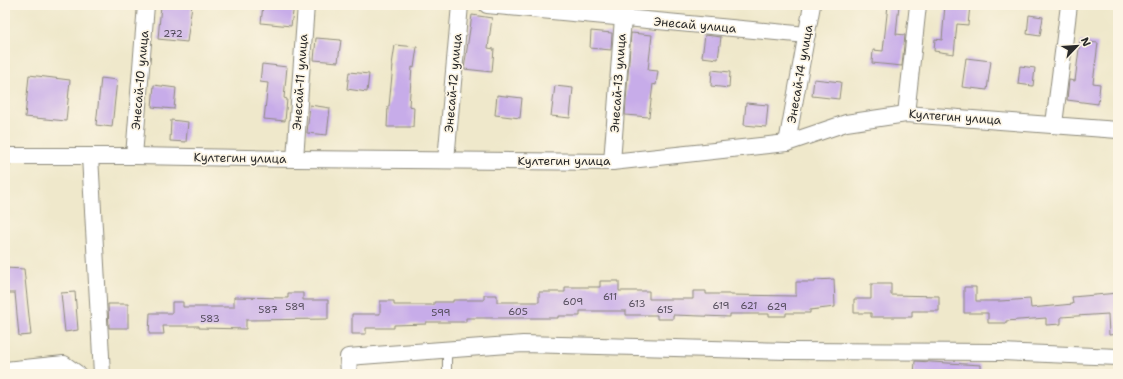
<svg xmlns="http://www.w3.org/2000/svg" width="1123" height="379" font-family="'Shantell Sans',sans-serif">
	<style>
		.building { fill: #c7ace9 }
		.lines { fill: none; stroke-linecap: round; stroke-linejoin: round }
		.service-casing { stroke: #8d8a7b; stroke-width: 10 }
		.minor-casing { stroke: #8d8a7b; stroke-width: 18 }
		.service { stroke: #fff; stroke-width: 8 }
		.minor { stroke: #fff; stroke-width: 16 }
		.labels { text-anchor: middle; stroke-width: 3.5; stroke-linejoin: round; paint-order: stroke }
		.number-label { font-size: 10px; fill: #524b5a }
		.street-label { font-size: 12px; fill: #2b2b2b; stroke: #fcf5e5 }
	</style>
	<rect width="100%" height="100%" fill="#fcf5e5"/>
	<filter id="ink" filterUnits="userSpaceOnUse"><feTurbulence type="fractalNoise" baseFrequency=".025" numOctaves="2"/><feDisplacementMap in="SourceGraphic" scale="8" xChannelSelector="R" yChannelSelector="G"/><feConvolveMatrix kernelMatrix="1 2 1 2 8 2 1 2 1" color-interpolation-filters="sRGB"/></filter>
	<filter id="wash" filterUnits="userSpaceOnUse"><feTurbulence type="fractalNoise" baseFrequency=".012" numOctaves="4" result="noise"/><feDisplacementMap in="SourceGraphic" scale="16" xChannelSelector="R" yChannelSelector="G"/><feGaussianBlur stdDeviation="0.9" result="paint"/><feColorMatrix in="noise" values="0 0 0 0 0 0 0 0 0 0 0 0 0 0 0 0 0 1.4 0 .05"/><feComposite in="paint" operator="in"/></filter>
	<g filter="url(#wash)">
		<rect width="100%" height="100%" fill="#efe8cb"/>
		<g id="blocks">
			<g class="building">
				<polygon points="161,5 192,5 187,42 158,39"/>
				<polygon points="263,5 294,5 291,26 261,23"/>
				<polygon points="888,5 899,5 896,34 905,35 902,66 872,63 873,50 883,51"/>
				<polygon points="945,5 970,5 968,25 957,24 954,54 934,51 935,39 942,40"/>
				<polygon points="472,15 492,18 488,48 494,49 492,72 464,69"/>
				<polygon points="1029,15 1043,17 1040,36 1027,34"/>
				<polygon points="591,31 612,33 611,50 590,48"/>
				<polygon points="631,33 652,35 648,70 658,71 656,85 653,84 649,117 625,115"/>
				<polygon points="705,35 721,37 718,59 702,57"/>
				<polygon points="316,38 341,40 338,62 314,60"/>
				<polygon points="1080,41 1098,43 1093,83 1100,84 1098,104 1067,100 1069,80 1075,81"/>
				<polygon points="395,45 417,47 414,68 412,67 409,106 414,107 413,127 387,127 388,106 389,106 393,65 392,65"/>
				<polygon points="966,58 991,61 987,90 962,87"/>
				<polygon points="262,64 287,67 284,98 287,99 285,121 264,119 268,83 260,82"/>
				<polygon points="1020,66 1035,68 1033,86 1018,84"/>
				<polygon points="712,70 730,72 729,88 711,86"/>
				<polygon points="349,72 369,74 367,92 347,89"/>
				<polygon points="29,75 70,80 66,121 25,117"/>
				<polygon points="101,78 117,80 112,127 96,125"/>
				<polygon points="814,79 841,82 839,99 812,96"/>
				<polygon points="154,85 176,88 174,109 152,107"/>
				<polygon points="555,86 573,88 570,118 551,116"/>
				<polygon points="497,95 522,98 520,118 495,115"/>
				<polygon points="746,103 768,105 766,127 744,125"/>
				<polygon points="310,105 330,108 327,135 307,133"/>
				<polygon points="171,120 188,122 186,142 170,141"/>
				<polygon points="5,268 24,269 31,335 19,336 15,293 5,293"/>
				<polygon points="834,279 835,307 810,310 810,313 786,313 786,316 769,316 769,314 730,314 730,317 673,315 673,319 657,319 657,315 626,315 626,311 580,311 580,316 558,316 558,318 466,318 466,322 426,322 426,324 394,325 394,328 366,328 366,334 352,334 352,314 380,314 380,301 394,301 394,305 434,305 434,302 453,302 453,300 484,300 484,295 497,295 497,302 539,302 539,292 565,292 565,287 600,287 600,281 619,281 619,291 649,291 649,299 693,299 693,291 706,291 706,294 730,294 730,295 796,296 796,282 815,282 815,280"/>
				<polygon points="871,284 891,284 891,295 939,296 939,311 912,311 912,317 871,317 871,313 854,313 854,299 871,299"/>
				<polygon points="964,287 976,287 976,301 1000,301 1030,299 1031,308 1073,304 1072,297 1118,293 1118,334 1109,335 1108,314 1061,317 1061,324 1046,325 1046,318 1006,321 1006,323 988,323 988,313 964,313"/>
				<polygon points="75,292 78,330 65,332 61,293"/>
				<polygon points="288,293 303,293 303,300 328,300 328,319 246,320 246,329 199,328 199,326 163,326 164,334 149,334 150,313 172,313 172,302 183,302 183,307 234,307 234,297 288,298"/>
				<polygon points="108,304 128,304 128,328 109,328"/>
				<polygon points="915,361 981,365 981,374 914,374"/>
			</g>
		</g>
	</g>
	<g filter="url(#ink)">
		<use href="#blocks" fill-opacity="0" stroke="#8d8a7b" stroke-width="1"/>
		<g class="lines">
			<defs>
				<polyline id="service" points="447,374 447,350"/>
				<g id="minor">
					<polyline points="487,5 807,35"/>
					<polyline points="906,114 918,5"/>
					<polyline points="1054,124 1069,5"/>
					<polyline points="787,143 812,5"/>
					<polyline points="5,156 134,156 295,159 612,162 787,143 846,123 906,114 1118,130"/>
					<polyline points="90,156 102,374"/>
					<polyline points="134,156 146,5"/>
					<polyline points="295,159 306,5"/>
					<polyline points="446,160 460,5"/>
					<polyline points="612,162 624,5"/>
					<polyline points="5,370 64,364 78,374"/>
					<polyline points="349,374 348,357 523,344 788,351 1002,352 1118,357"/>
				</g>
			</defs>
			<use href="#service" class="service-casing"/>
			<use href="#minor" class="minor-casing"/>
			<use href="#service" class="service"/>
			<use href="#minor" class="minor"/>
		</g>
	</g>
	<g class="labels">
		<g class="number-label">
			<text x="173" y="37">272</text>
			<text x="610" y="300">611</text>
			<text x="573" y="305">609</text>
			<text x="637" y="307">613</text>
			<text x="721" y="309">619</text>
			<text x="749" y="309">621</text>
			<text x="295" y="310">589</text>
			<text x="777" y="310">629</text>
			<text x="268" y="313">587</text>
			<text x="665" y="313">615</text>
			<text x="518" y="315">605</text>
			<text x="441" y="316">599</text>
			<text x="210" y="322">583</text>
		</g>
		<g class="street-label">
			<text transform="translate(695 25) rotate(5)" y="4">Энесай улица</text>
			<text transform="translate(800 74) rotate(-80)" y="4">Энесай-14 улица</text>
			<text transform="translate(140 80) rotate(-85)" y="4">Энесай-10 улица</text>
			<text transform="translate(300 82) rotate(-86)" y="4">Энесай-11 улица</text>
			<text transform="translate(453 83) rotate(-85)" y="4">Энесай-12 улица</text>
			<text transform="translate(618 83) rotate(-86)" y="4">Энесай-13 улица</text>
			<text transform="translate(955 117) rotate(4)" y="4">Култегин улица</text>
			<text transform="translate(240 158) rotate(1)" y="4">Култегин улица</text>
			<text x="564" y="165">Култегин улица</text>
		</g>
	</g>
	<rect width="1123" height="379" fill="none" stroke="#fcf5e5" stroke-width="20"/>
	<g transform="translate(1077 46) rotate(65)" stroke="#fcf5e5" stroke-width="3" paint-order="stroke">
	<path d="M0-3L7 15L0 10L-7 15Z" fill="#2b2b2b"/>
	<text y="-6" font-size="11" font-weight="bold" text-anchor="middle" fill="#2b2b2b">N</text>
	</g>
</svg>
